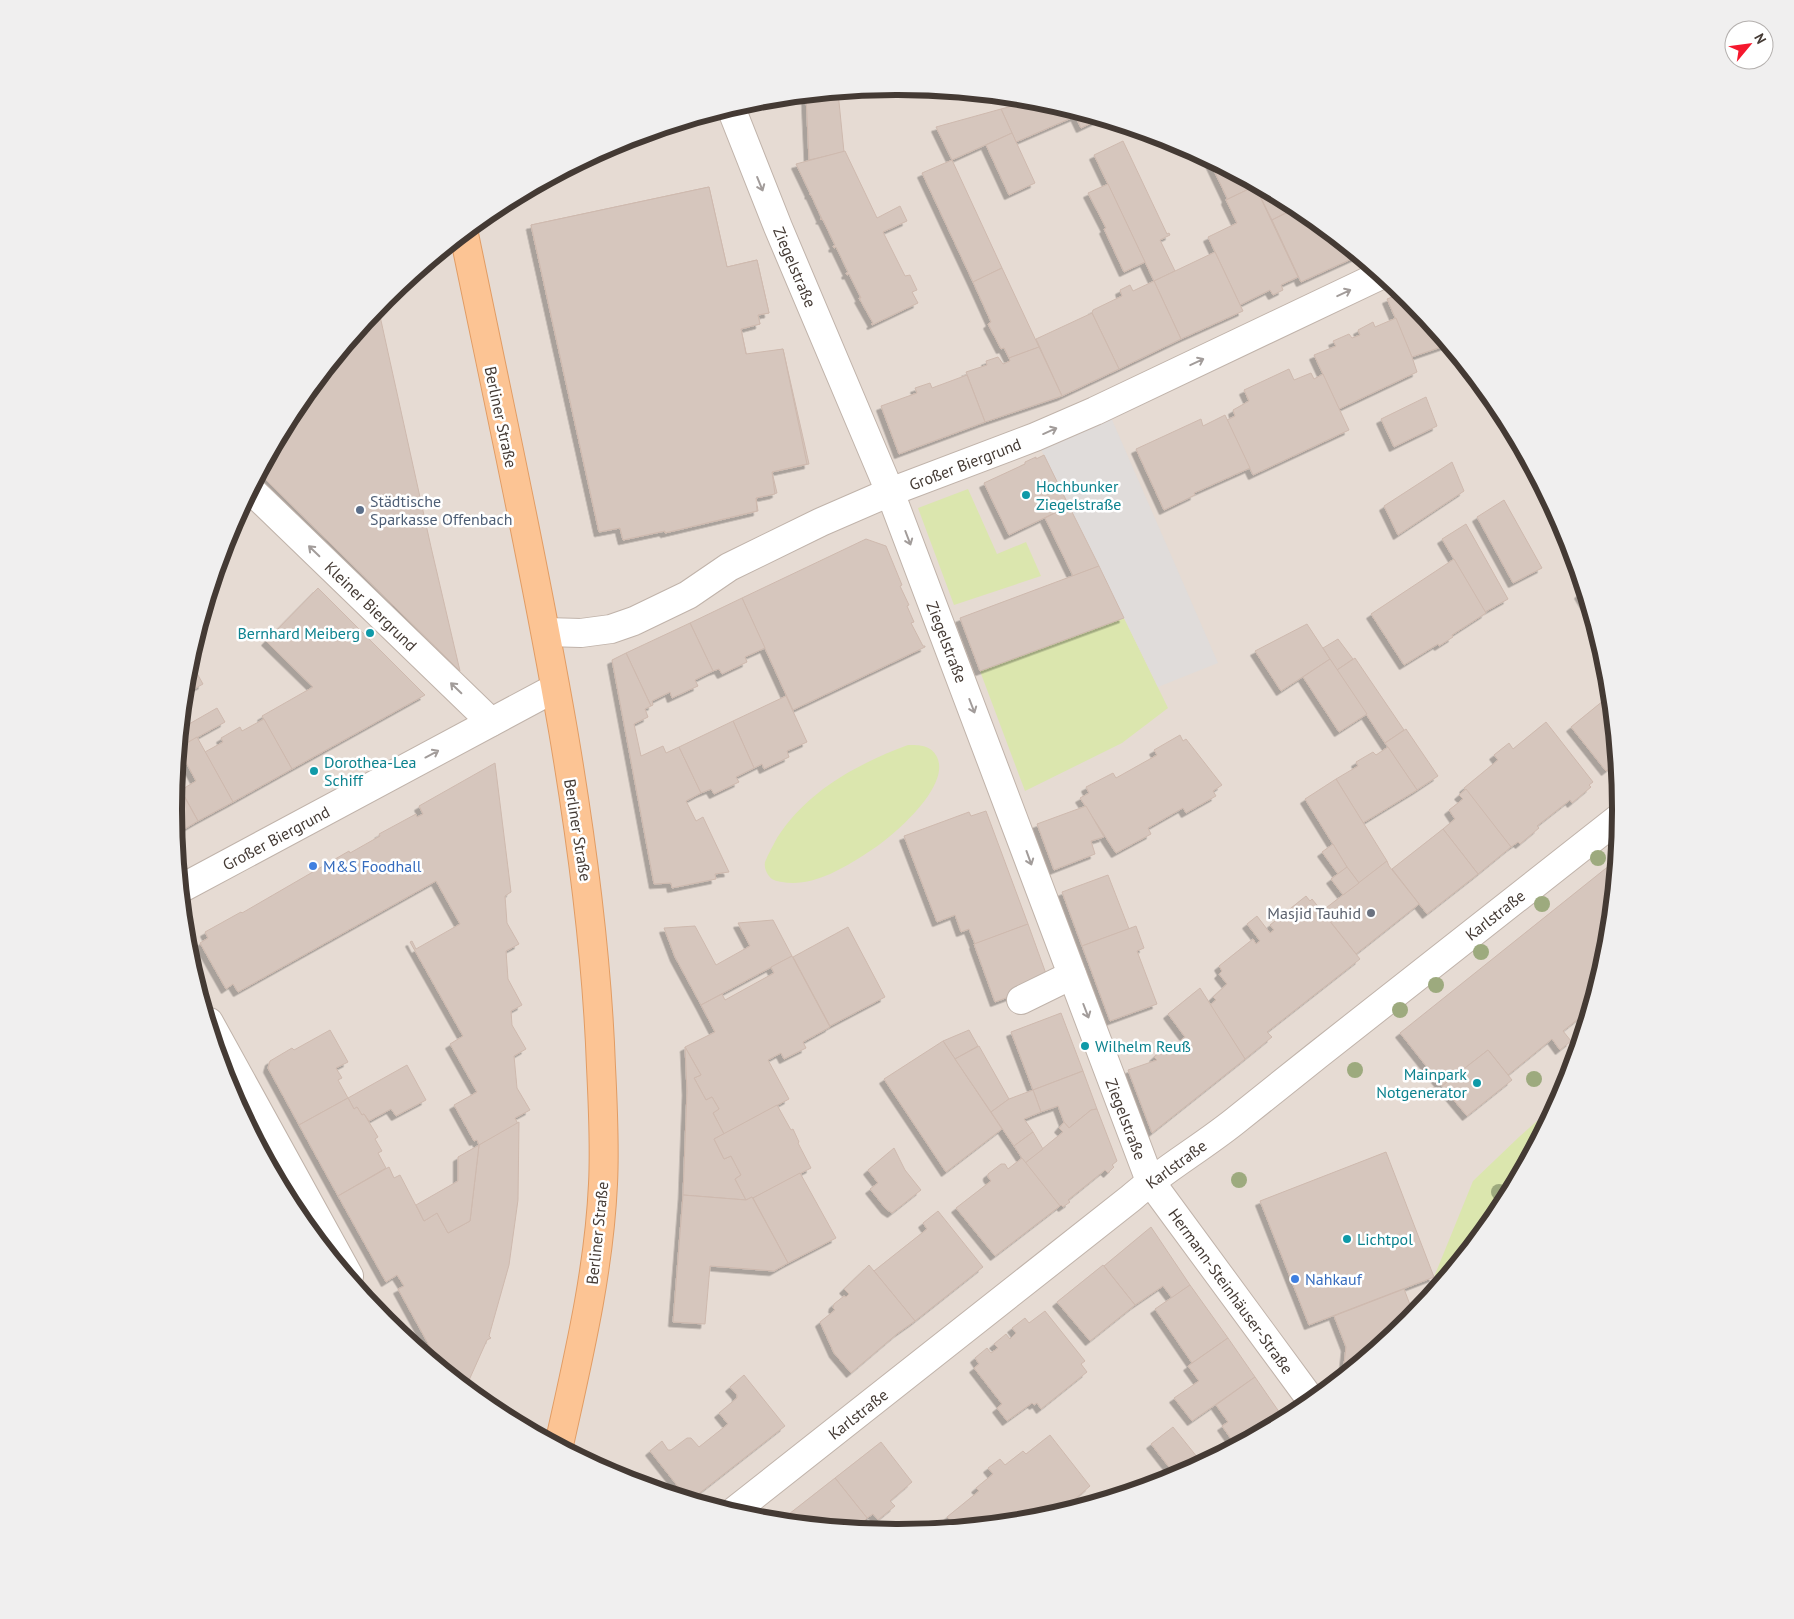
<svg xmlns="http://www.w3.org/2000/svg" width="1794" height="1619" font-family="'PT Sans',sans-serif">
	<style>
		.residential { fill: #e6dbd3 }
		.green { fill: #dbe6ae }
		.parking { fill: #e0dcda }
		.building { fill: #d6c6bd; stroke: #ceb9ae; filter: url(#shadow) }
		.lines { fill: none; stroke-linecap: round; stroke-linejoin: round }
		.minor-casing { stroke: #c0b3aa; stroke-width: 30 }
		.major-casing { stroke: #e19c64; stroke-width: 30 }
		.minor { stroke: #fff; stroke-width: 28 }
		.major { stroke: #fcc494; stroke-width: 28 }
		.tree { fill: #9daa7e }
		.oneway { stroke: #a29c9a }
		.culture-dot { fill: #0f9aa8; stroke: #fff; stroke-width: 2 }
		.service-dot { fill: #5c6f8a; stroke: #fff; stroke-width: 2 }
		.shop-dot { fill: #3f7fe0; stroke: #fff; stroke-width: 2 }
		.worship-dot { fill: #6b7280; stroke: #fff; stroke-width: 2 }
		.labels { text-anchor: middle; stroke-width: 5; stroke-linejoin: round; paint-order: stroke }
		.street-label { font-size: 16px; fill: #443a34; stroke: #fff }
		.culture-label { font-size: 16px; fill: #0d838f; stroke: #fff; text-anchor: start }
		.service-label { font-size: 16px; fill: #4e5e75; stroke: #fff; text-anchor: start }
		.shop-label { font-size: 16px; fill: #366cbe; stroke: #fff; text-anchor: start }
		.worship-label { font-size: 16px; fill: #5b616d; stroke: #fff; text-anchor: end }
		.rim { fill: none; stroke: #443a34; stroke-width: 6 }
	</style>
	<defs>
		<filter id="shadow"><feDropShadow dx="-4.5" dy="4.5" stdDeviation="0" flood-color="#0004"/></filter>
	</defs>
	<rect width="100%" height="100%" fill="#f2ebe5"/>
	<circle class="residential" cx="897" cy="809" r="721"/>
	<g class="green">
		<polygon points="968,489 997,554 1026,542 1041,576 954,605 918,508"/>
		<polygon points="1124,618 1168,708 1122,743 1025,791 980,671"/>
		<path d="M 908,745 C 920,745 931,745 937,757 C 952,788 887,842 864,855 C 840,870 812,887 782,882 C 777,881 773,881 769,876 C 766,872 764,867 765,862 C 768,854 773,846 777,838 C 807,791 857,764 908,745 Z"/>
		<polygon points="1556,1104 1498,1212 1430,1294 1434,1277 1473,1181 1519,1137"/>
	</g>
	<polygon class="parking" points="1106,406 1218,663 1158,687 1035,437"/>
	<g class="building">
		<polygon points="838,92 844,152 809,160 806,95"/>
		<polygon points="1036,100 1073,111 1076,116 1016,142 1001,109"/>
		<polygon points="1001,109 1012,133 952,160 936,127"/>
		<polygon points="1073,111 1100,119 1081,128"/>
		<polygon points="1012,133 1035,183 1009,195 986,145"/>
		<polygon points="1123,141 1167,234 1169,233 1170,235 1160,240 1175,271 1154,281 1094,155"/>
		<polygon points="845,151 877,218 900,206 907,221 883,232 905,276 910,275 917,290 912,292 918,303 872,325 871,324 873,323 859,298 861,298 849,274 847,275 846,273 848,272 836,247 834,248 833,246 835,245 823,220 820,219 822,219 811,195 809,194 810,193 796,164"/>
		<polygon points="952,160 1002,268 973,282 922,173"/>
		<polygon points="1209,160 1254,184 1255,186 1226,200 1227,198"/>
		<polygon points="1108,184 1145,262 1124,272 1104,229 1106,228 1088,193"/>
		<polygon points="1254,184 1292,204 1294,209 1272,220"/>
		<polygon points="1255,186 1298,277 1281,285 1283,290 1273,295 1270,290 1240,305 1208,237 1237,223 1226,200"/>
		<polygon points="709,187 727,267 757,260 769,313 758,315 760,324 741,329 747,357 783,349 809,464 772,472 777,493 756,498 758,511 665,533 665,531 623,540 620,528 599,532 531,225"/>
		<polygon points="709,187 727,267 757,260 769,313 758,315 760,324 741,329 746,354 783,349 807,464 772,472 775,494 756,498 757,511 665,533 665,531 623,540 620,528 599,532 531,225"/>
		<polygon points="1298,207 1299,208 1358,256 1301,282 1272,220"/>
		<polygon points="1215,252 1243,311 1181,339 1154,281"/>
		<polygon points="1002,268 1039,347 1009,358 1004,348 1001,349 988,324 991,322 973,282"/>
		<polygon points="1154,281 1181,339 1119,369 1092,313 1093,310 1122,296 1120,290 1130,285 1133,291"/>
		<polygon points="1402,293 1409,298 1447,345 1412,357 1387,299"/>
		<polygon points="378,307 431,547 460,671 260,474 296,407"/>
		<polygon points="1092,313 1119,369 1062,396 1036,339"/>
		<polygon points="1396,318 1412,357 1417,372 1339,409 1314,355 1336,346 1333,341 1349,334 1352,338 1360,335 1358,330 1373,322 1375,327"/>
		<polygon points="1039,347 1062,396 985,422 966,372 987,365 986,361 998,357 1003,364 1010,361 1009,358"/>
		<polygon points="1289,369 1294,380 1311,373 1314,379 1323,374 1349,430 1253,475 1227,420 1235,416 1233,410 1249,401 1244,390"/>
		<polygon points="967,375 985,422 899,454 881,406 917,393 915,388 930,383 932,388"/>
		<polygon points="1426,397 1437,426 1394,447 1381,419"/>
		<polygon points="1225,415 1250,468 1194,493 1195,495 1164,510 1136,449 1201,419 1203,426"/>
		<polygon points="1044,455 1069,506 1009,535 984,483 1025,464 1025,462 1036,457 1036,459"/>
		<polygon points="1452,462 1464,491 1398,535 1384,506"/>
		<polygon points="1504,500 1542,568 1513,583 1477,517"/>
		<polygon points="1069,506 1099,566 1073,576 1045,518"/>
		<polygon points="1466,524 1508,599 1485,612 1442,539"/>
		<polygon points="866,539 886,546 902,585 900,586 909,605 907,606 914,622 911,623 923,646 925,646 925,647 793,710 742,598"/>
		<polygon points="1454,559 1486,613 1452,635 1453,637 1439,646 1438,644 1404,665 1371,614"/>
		<polygon points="1099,566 1124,618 980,671 960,618"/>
		<polygon points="318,588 425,695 292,769 262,716 313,687 266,641"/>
		<polygon points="1583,591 1589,611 1579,594"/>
		<polygon points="742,598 765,648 745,657 747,662 722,674 719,669 713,671 690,623"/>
		<polygon points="690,623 713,671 695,680 698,686 672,698 670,692 652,701 653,705 651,706 626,653"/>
		<polygon points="1307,624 1330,659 1281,691 1255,651"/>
		<polygon points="1338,639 1353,659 1337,670 1323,648"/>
		<polygon points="626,653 651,706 645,709 648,717 634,724 641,756 663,746 666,753 679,747 701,793 686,801 696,821 703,817 729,872 715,874 716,879 672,888 671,883 654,884 612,660"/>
		<polygon points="1355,658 1404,730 1385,743 1337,670"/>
		<polygon points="1330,659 1367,714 1339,732 1303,677"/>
		<polygon points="190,661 203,684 185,694 188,668"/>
		<polygon points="786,696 807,742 787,751 789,757 764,769 762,764 754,768 733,721"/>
		<polygon points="1609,696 1616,763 1606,771 1571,727"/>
		<polygon points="217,708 225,722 180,747 182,728"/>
		<polygon points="264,719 292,769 233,802 205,752 223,742 221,738 240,727 242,731"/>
		<polygon points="733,721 754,768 736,777 739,782 714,794 711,789 701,793 679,747"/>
		<polygon points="1546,722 1593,782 1589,785 1591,787 1572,803 1570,800 1537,826 1539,828 1520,844 1518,842 1511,847 1464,788 1498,760 1494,755 1509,743 1513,749"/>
		<polygon points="1406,729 1438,776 1417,790 1385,743"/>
		<polygon points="1180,735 1183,741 1186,739 1222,785 1213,791 1216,796 1186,813 1183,808 1148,828 1151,834 1116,853 1080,798 1089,793 1086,787 1113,773 1116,778 1157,755 1154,750"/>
		<polygon points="197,737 233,802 198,821 181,790 196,781 180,751 180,747"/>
		<polygon points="1388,747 1417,790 1363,823 1336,779 1358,766 1356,762 1373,752 1376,755"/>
		<polygon points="495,763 511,892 505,896 507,923 519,944 506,951 508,979 522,1005 511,1011 512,1025 526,1049 514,1056 517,1088 530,1110 515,1118 518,1124 479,1145 477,1140 474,1141 454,1105 477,1092 450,1044 463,1036 410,942 412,941 416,949 460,924 436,881 238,992 233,984 226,989 200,943 208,938 205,932 241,912 242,913 349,851 350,853 380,836 379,834 416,814 417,817 423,814 419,806"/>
		<polygon points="1336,779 1387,861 1359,883 1347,867 1305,799"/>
		<polygon points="176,782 198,821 176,834 174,809"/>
		<polygon points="1466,789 1511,847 1478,874 1443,829 1455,819 1449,810 1463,799 1459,795"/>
		<polygon points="1086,806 1104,837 1091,841 1095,854 1054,870 1037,824"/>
		<polygon points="986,811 1028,924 975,944 969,929 961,932 955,915 937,922 904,836 969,812 971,816"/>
		<polygon points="1443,829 1478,874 1427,914 1392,869"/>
		<polygon points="1333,844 1347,867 1338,874 1322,852"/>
		<polygon points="1387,861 1389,866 1419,904 1356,954 1322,911"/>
		<polygon points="1615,861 1606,951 1588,1011 1563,1031 1571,1041 1560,1050 1552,1039 1508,1075 1488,1050 1442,1086 1400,1033"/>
		<polygon points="1347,867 1359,883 1343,895 1331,879"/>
		<polygon points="1108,875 1129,929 1082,946 1062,892"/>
		<polygon points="1306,896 1310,901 1312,899 1360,959 1267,1032 1272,1037 1245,1059 1210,1005 1216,1000 1213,997 1227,984 1219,974 1222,971 1219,966 1253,939 1256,944 1260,941 1247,924 1257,916 1270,933 1274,930 1270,925"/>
		<polygon points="773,920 792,956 701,1005 675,957 664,928 695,926 716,965 750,946 738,923"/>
		<polygon points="1028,924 1049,982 995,1002 974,944"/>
		<polygon points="1136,926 1144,948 1137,951 1157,1004 1110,1021 1082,946"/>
		<polygon points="848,927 885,997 830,1026 793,957"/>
		<polygon points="792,956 830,1027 803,1042 806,1048 784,1059 781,1053 768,1060 789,1099 724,1134 713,1113 719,1109 712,1097 706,1100 694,1078 701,1075 685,1047 715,1032 701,1005 722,994 725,1000 774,973 771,967"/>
		<polygon points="1200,988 1245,1059 1152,1133 1128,1070 1157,1060 1154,1057 1164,1048 1167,1051 1185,1037 1168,1014"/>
		<polygon points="1061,1013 1083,1071 1033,1090 1011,1032"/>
		<polygon points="330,1030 348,1062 336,1068 342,1078 338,1080 348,1098 299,1125 268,1068 270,1061 292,1048 294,1050"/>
		<polygon points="969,1030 978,1046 955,1059 943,1041"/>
		<polygon points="943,1041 1002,1129 946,1172 884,1079"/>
		<polygon points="979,1046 1009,1099 991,1112 955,1059"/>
		<polygon points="685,1047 701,1075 694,1078 706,1100 712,1097 719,1109 713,1113 724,1134 714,1139 724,1159 731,1156 741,1175 735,1179 746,1200 683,1195 687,1091"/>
		<polygon points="1488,1050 1512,1080 1467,1116 1442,1086"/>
		<polygon points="407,1065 426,1100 396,1116 391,1109 369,1121 364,1114 362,1115 357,1107 354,1109 348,1098"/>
		<polygon points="1083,1071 1097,1109 1091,1110 1069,1128 1064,1122 1058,1106 1041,1112 1033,1090"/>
		<polygon points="1033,1090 1041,1112 1024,1119 1033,1132 1014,1146 991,1112 1009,1099"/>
		<polygon points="348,1098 354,1109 357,1107 362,1115 364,1114 378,1137 375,1139 382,1151 378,1153 386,1168 338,1196 299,1125"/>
		<polygon points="777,1105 791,1130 793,1129 799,1142 798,1143 811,1168 753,1198 752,1197 746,1200 735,1179 741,1175 731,1156 724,1159 714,1139"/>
		<polygon points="1097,1109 1117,1161 1112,1165 1114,1167 1108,1173 1105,1170 1068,1200 1070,1202 1063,1207 1061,1205 1060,1206 1025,1163 1063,1132 1059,1128 1064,1122 1069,1128 1091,1110"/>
		<polygon points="519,1122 518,1200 509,1265 489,1336 491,1338 487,1340 466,1387 441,1367 398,1289 404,1286 397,1275 386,1282 338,1196 389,1167 394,1178 400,1175 424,1221 437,1213 448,1233 470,1221 479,1145"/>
		<polygon points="1033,1132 1043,1149 1025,1163 1014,1146"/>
		<polygon points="479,1145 470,1221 448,1233 437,1213 424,1221 416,1205 458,1181 458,1157"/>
		<polygon points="894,1148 905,1170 921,1190 892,1213 886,1209 870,1189 878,1183 868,1170"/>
		<polygon points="1386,1152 1434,1277 1309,1325 1260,1201"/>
		<polygon points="1022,1158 1060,1206 995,1256 956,1208 991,1181 988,1177 988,1174 1001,1164 1005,1164 1008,1169"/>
		<polygon points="800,1173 836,1238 788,1263 753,1198"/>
		<polygon points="683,1195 746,1200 752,1197 788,1263 774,1271 710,1266 705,1324 673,1322"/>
		<polygon points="938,1211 983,1267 915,1321 874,1271 927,1229 923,1223"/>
		<polygon points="1151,1227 1190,1285 1172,1298 1163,1286 1135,1305 1104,1266"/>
		<polygon points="869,1265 915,1321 898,1333 851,1373 834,1353 820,1322 835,1310 833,1308 834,1304 844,1296 846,1297 849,1294 844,1289"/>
		<polygon points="1103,1265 1135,1305 1090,1341 1057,1302"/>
		<polygon points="1190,1285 1228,1338 1192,1363 1155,1309"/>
		<polygon points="1404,1289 1414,1315 1408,1321 1343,1374 1346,1347 1334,1316"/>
		<polygon points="1045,1311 1085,1361 1081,1364 1087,1372 1041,1409 1037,1403 1034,1405 1032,1403 1007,1421 997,1408 1002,1404 974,1368 979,1364 975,1358 987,1348 991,1353 998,1348 994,1344 1006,1334 1010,1339 1016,1333 1012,1328 1025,1318 1029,1323"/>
		<polygon points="1228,1338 1255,1377 1192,1421 1174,1398 1199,1381 1188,1366"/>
		<polygon points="744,1375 785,1426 692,1499 687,1498 650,1451 662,1441 668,1450 671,1450 687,1438 691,1438 699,1447 728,1424 719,1413 737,1398 737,1395 730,1387"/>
		<polygon points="1255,1377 1284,1419 1242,1441 1240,1438 1234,1443 1222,1426 1228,1422 1216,1405"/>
		<polygon points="1173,1427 1202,1463 1176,1476 1151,1444"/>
		<polygon points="1050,1435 1090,1486 1059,1513 1038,1519 958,1527 947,1517 979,1491 976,1488 993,1474 988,1468 1000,1459 1005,1465 1023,1451 1026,1454"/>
		<polygon points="881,1442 912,1482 890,1501 895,1506 878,1520 873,1514 867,1518 835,1478"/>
		<polygon points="835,1478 867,1518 863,1522 867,1528 865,1530 797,1523 789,1514"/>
		<polygon points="789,1514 797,1523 780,1521"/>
	</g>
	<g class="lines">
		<defs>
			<g id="minor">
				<polyline points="731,108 778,227 890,492 1150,1181 1311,1400"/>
				<polyline points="251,490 491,722"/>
				<polyline points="546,632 581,633 611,629 634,621 688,595 729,567 821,522 890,492 1035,437 1095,411 1381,275"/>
				<polyline points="182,888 555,688"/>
				<polyline points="1021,1000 1072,975"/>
				<polyline points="209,1022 349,1276"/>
				<path d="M 733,1512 L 1131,1198 C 1165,1168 1205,1146 1240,1117 C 1366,1016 1493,916 1620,817"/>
			</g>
			<path id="major" d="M 464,234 C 498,399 534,564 563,730 C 582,842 597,953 601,1067 C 603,1106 605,1145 603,1184 C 599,1272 578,1359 559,1445"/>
		</defs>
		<use href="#minor" class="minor-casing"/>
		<use href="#major" class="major-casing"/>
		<use href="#minor" class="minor"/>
		<use href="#major" class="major"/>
	</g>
	<g class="tree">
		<circle cx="1598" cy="858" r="8"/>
		<circle cx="1542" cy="904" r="8"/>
		<circle cx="1481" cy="952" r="8"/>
		<circle cx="1436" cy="985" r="8"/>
		<circle cx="1400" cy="1010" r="8"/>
		<circle cx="1355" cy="1070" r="8"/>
		<circle cx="1534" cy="1079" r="8"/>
		<circle cx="1239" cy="1180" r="8"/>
		<circle cx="1499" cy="1192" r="8"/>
	</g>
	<defs><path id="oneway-shaft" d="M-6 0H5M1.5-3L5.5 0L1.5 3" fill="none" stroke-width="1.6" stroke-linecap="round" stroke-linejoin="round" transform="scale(1.25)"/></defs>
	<g class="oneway">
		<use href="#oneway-shaft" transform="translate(760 184) rotate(68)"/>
		<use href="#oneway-shaft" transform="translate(1344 293) rotate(-25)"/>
		<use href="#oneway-shaft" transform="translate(1197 362) rotate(-25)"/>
		<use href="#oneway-shaft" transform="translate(1050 431) rotate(-24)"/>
		<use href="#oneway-shaft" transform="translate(908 538) rotate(69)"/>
		<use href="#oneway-shaft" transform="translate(314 551) rotate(-136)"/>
		<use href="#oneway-shaft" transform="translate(456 688) rotate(-136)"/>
		<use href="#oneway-shaft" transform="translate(972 706) rotate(69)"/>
		<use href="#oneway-shaft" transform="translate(432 754) rotate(-28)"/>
		<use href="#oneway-shaft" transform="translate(1029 858) rotate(70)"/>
		<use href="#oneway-shaft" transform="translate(1086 1011) rotate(69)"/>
	</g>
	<g class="culture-dot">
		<circle cx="1026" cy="495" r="5"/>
		<circle cx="370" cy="633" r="5"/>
		<circle cx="314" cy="771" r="5"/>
		<circle cx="1085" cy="1046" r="5"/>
		<circle cx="1477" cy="1083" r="5"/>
		<circle cx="1347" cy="1239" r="5"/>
	</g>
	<circle class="service-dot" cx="360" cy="510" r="5"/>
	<g class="shop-dot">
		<circle cx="313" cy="866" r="5"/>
		<circle cx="1295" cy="1279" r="5"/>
	</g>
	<circle class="worship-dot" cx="1371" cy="913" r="5"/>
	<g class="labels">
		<g class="street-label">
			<text transform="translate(795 267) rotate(67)" y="6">Ziegelstraße</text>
			<text transform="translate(501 417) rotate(78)" y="6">Berliner Straße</text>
			<text transform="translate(965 464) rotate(-21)" y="6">Großer Biergrund</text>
			<text transform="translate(371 606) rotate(44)" y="6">Kleiner Biergrund</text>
			<text transform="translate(947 642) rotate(69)" y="6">Ziegelstraße</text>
			<text transform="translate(578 830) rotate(81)" y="6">Berliner Straße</text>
			<text transform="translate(276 838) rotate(-28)" y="6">Großer Biergrund</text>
			<text transform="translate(1495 915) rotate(-38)" y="6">Karlstraße</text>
			<text transform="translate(1126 1119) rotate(69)" y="6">Ziegelstraße</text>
			<text transform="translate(1176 1164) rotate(-36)" y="6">Karlstraße</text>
			<text transform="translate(597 1233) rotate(-84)" y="6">Berliner Straße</text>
			<text transform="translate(1231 1291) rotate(54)" y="6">Hermann-Steinhäuser-Straße</text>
			<text transform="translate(858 1414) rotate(-38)" y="6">Karlstraße</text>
		</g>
		<g class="culture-label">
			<text x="1036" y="492">Hochbunker<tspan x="1036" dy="18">Ziegelstraße</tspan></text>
			<text x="360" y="639" text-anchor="end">Bernhard Meiberg</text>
			<text x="324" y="768">Dorothea-Lea<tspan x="324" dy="18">Schiff</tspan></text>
			<text x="1095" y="1052">Wilhelm Reuß</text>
			<text x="1467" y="1080" text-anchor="end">Mainpark<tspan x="1467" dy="18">Notgenerator</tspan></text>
			<text x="1357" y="1245">Lichtpol</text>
		</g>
		<g class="service-label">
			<text x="370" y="507">Städtische<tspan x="370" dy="18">Sparkasse Offenbach</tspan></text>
		</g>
		<g class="shop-label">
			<text x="323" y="872">M&amp;S Foodhall</text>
			<text x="1305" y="1285">Nahkauf</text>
		</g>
		<g class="worship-label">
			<text x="1361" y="919">Masjid Tauhid</text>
		</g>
	</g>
	<path d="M0 0H1794V1619H0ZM896 95H898A714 714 0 0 1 1612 809V810A714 714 0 0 1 898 1524H896A714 714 0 0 1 182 810V809A714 714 0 0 1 896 95Z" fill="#f0efef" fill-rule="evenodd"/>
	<path class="rim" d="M896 95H898A714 714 0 0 1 1612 809V810A714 714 0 0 1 898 1524H896A714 714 0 0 1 182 810V809A714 714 0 0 1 896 95Z"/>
	<g transform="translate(1749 45) rotate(61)"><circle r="24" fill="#ffffff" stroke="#b4b0ae"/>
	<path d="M0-4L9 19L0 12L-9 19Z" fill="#f5182e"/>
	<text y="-8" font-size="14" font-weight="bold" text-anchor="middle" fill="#443a34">N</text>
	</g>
</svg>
